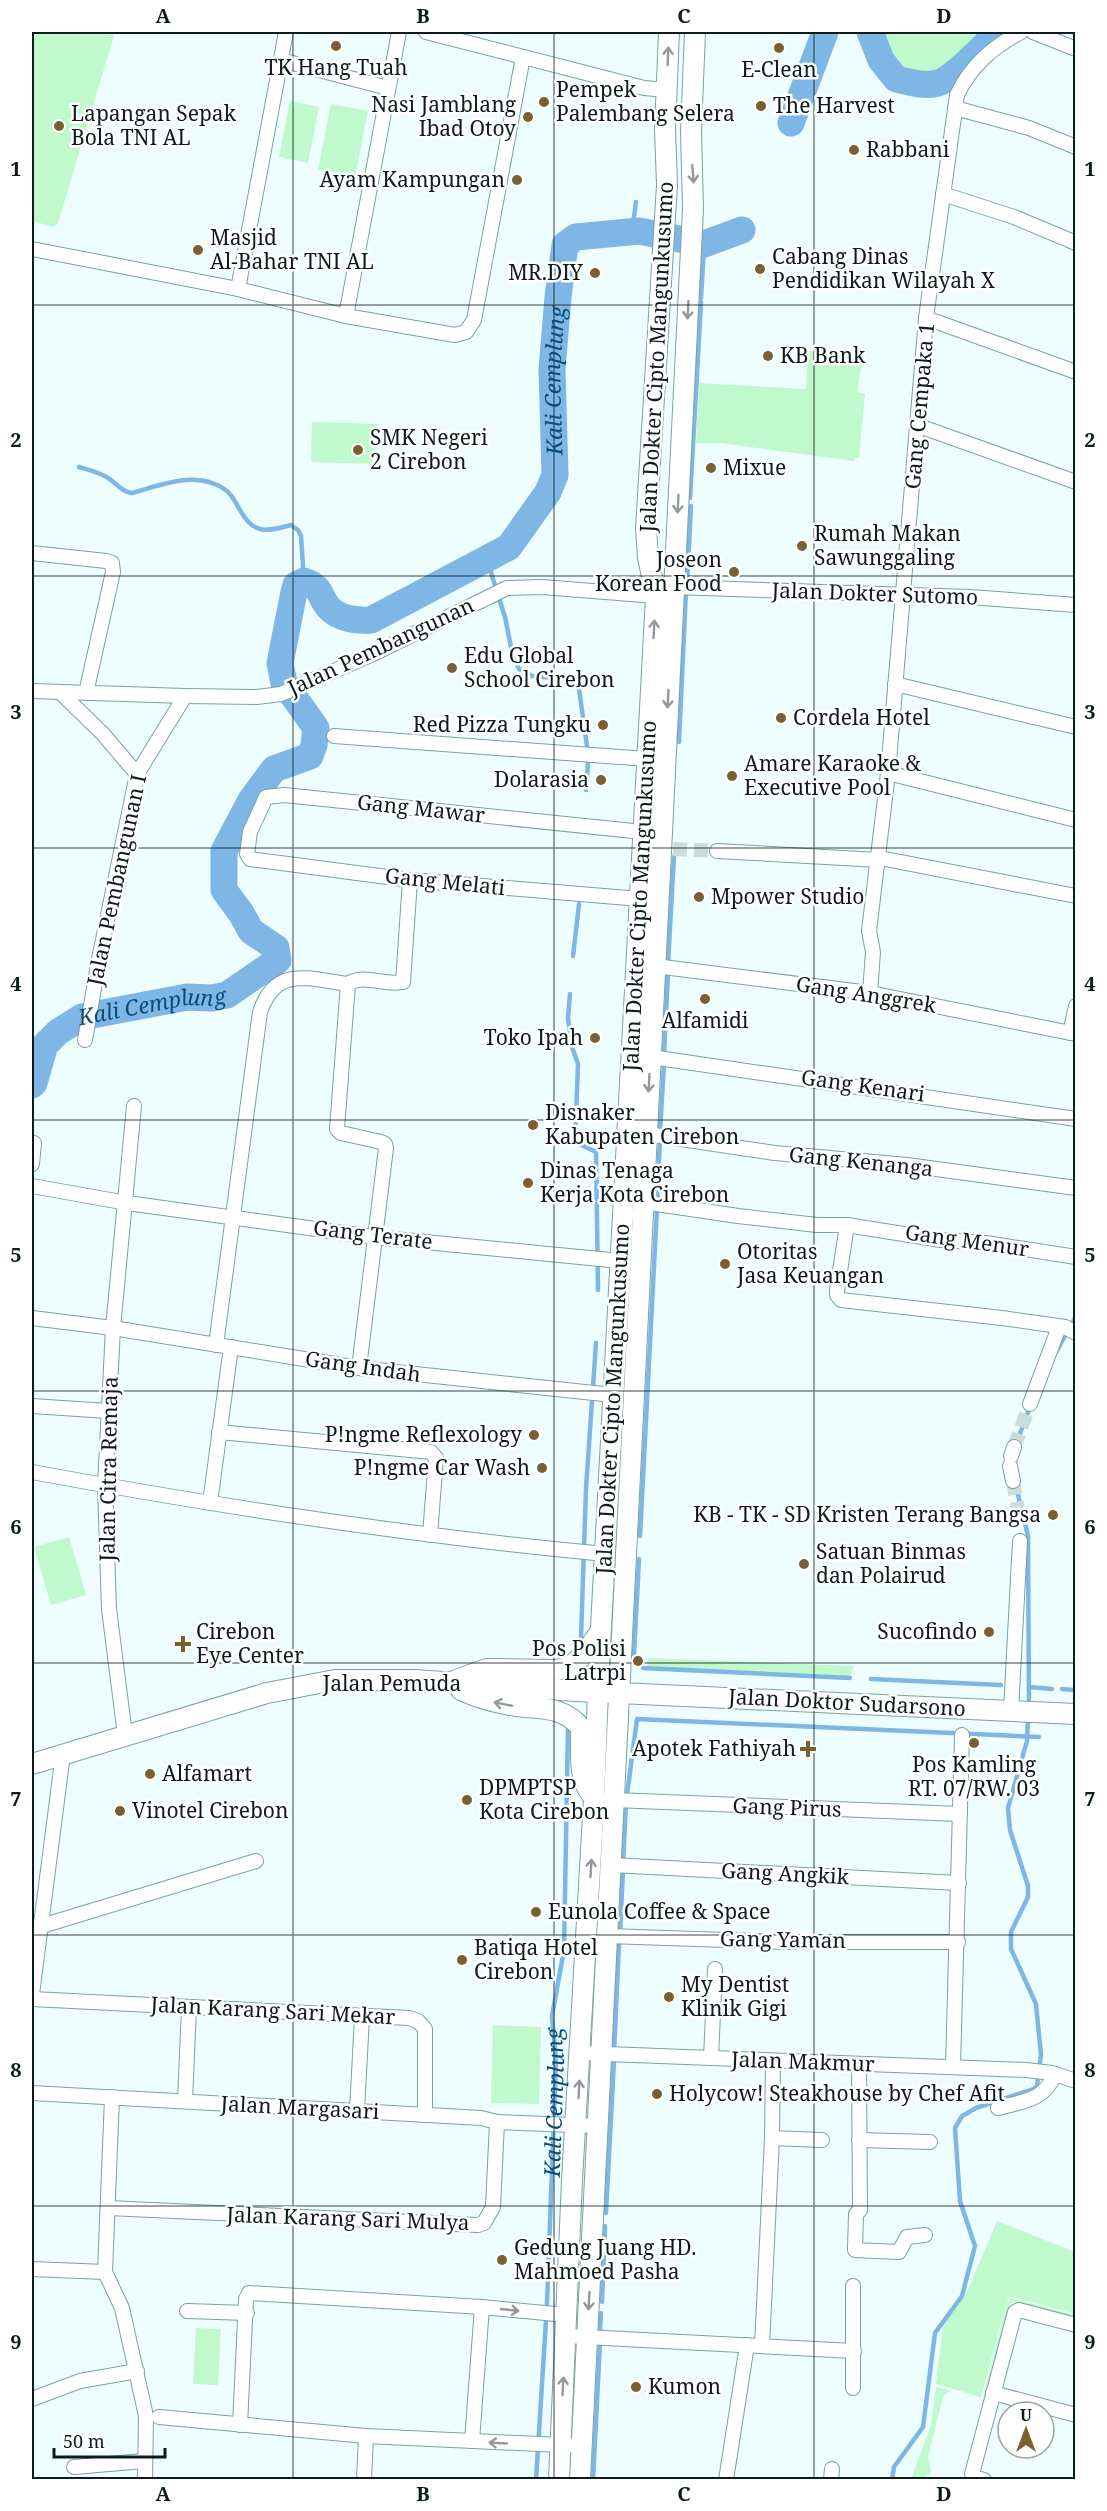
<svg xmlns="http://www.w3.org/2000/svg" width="1107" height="2511" font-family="'Noto Serif',serif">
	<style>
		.green { fill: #c0f9cb }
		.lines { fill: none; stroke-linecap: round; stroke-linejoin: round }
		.stream { stroke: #7eb6e6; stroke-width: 4.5 }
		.river { stroke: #7eb6e6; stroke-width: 27 }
		.street-tunnel { stroke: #ccdcdc; stroke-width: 14; stroke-dasharray: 14 7; stroke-linecap: butt }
		.street-casing { stroke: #7aa2a2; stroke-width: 16 }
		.secondary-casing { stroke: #7aa2a2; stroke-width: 22 }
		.street { stroke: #fff; stroke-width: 14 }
		.secondary { stroke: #fff; stroke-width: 20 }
		.oneway { stroke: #929999 }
		.grid { fill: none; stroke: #0c1c1c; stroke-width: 1.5; stroke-opacity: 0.55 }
		.poi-dot { fill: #7a5f31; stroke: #fff; stroke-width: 2 }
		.labels { text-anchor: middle; stroke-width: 5; stroke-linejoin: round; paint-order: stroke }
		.poi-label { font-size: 21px; fill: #0c1c1c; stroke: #fff; text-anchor: start }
		.street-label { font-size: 21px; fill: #0c1c1c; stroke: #fff }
		.water-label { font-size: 22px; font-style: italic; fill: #0a4d79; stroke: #fff }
		.neatline { fill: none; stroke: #0c1c1c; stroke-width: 2 }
		.grid-label { font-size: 20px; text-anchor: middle; font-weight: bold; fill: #0c1c1c }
	</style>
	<rect width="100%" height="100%" fill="#eefefe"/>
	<g class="green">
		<polygon points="32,32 115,32 58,223 54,227 32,221"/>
		<polygon points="880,32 987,32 933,76 909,76 901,72 892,58"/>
		<polygon points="290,101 319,107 308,163 279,157"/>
		<polygon points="331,104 368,111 355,177 318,170"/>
		<polygon points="808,351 863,355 857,392 865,394 859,458 855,458 854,461 720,443 696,443 699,383 806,389"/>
		<polygon points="312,422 377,424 376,464 311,462"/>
		<polygon points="69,1537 86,1595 51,1605 34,1547"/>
		<polygon points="648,1658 854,1666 850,1677 648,1667"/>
		<polygon points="493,2025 541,2027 539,2104 491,2103"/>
		<polygon points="997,2221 1075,2252 1075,2314 1012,2297 1008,2298 981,2397 936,2384 943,2326 966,2294"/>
		<polygon points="1012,2298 1075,2315 1075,2318 1016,2302 1010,2303 985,2398 983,2397 1007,2302"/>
		<polygon points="196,2328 221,2329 218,2385 193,2384"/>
		<polygon points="936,2387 951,2391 945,2394 942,2400 928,2458 931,2472 924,2479 911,2479 931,2425"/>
	</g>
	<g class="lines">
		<g class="stream">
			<polyline points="632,231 636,202"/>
			<polyline points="701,298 705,232"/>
			<path d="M 79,467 C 89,470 99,472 108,478 C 117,483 121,492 132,493 C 161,485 199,469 227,491 C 233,496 236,504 240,510 C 254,536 268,531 291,525 L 298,530 L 301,536 L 304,581"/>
			<polyline points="690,498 701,302"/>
			<polyline points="487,560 505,617 513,657 519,669 532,676 575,680 579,689 587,746"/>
			<polyline points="687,583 691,506"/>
			<polyline points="679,742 686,591"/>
			<polyline points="586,790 588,762"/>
			<polyline points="573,956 579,904"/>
			<polyline points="668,964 674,856"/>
			<polyline points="570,994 568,1018 572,1047 578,1064 575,1142 596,1152 598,1290"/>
			<polyline points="664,1054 668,973"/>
			<polyline points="660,1131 664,1064"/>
			<polyline points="657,1200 660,1140"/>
			<polyline points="1055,1354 1076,1316"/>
			<polyline points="1015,1447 1030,1407"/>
			<polyline points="1015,1482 1028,1536 1029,1706"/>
			<polyline points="640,1536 657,1208"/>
			<polyline points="581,1638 586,1488 596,1343"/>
			<polyline points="634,1654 639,1559"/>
			<polyline points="643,1668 850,1678"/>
			<polyline points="871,1679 1001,1685"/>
			<polyline points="1029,1687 1052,1689"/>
			<polyline points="1062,1689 1074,1690"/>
			<polyline points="627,1795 637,1719 1039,1737"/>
			<polyline points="623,1863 626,1804"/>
			<polyline points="620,1933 623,1870"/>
			<polyline points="614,2053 619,1942"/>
			<polyline points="606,2213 614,2060"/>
			<polyline points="602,2302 605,2226"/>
			<polyline points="600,2332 601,2313"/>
			<path id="s1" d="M 536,2480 L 547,2304 L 556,2061 L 552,2016 L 564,1950 L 568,1726"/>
			<polyline points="593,2480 600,2343"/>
			<polyline points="892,2480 894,2467 923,2427 935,2333 962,2296 975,2246 960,2201 955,2128 962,2116 976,2108 1034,2089 1037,2086 1041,2055 1036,2004 1011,1949 1011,1932 1028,1897 1028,1886 1010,1830 1008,1808 1027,1741 1028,1717"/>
		</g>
		<g class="river">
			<path d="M 870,32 L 881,60 L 896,79 C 908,82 925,87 938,83 C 953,79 986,44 998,32"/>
			<polyline points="791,123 825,32"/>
			<path id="s2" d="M 32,1085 L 34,1083 L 45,1045 L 58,1032 L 82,1017 L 187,997 L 212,998 L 227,995 L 278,960 L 276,948 L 251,931 L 241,913 L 224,890 L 224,851 L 251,800 L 274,769 L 310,756 L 314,745 L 316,728 L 284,683 L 280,663 L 294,592 L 296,585 L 304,581 C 323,587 318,596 329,608 C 339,619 358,621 371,620 L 509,547 L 548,492 L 555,475 L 552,369 L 558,297 L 565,245 L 576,237 L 639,231 L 704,244 L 742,230"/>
		</g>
		<g class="street-tunnel">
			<polyline points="673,849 717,851"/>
			<polyline points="1014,1447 1030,1404"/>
			<polyline points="1013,1481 1019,1515"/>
		</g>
		<defs>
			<g id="street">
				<polyline points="426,32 644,88 667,90"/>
				<polyline points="1033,32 1076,49"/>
				<polyline points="281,60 388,88"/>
				<polyline points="955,108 1029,128 1076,147"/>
				<polyline points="943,194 1014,217 1076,243"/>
				<polyline points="32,249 238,289 346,316 455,335 466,332 474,320 523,57"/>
				<polyline points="238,289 286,32"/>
				<polyline points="346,316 399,32"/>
				<polyline points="926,318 1076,372"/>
				<polyline points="919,426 1076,482"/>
				<polyline points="32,553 106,561 112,563 113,572 86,693"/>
				<polyline points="674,587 970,597 1076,605"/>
				<polyline points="895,684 1076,727"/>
				<polyline points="32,691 185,696 257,697 281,694 373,654 507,588 542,587 656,596"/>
				<polyline points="60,692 103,734 137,774"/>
				<polyline points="334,736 647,759"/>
				<path d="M 888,773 L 926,318 L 957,95 C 971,65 993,47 1021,32"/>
				<polyline points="717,851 879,860"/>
				<polyline points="880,858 1076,896"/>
				<polyline points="640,899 410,880 250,859 247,854 250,832 266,797 284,795 643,832"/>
				<polyline points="655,966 870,993 1076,1034"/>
				<polyline points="870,993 873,952 869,931 888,773 1076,820"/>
				<polyline points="1070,1033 1076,1006"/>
				<polyline points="85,1040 99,959 137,774 185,696"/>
				<polyline points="651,1057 1076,1119"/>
				<polyline points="647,1134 775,1153 907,1165 1076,1188"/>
				<polyline points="32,1164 34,1143"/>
				<polyline points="32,1186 127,1203 374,1237 620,1261"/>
				<polyline points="643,1202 738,1216 817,1225 847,1225 941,1240 986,1243 1076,1257"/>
				<polyline points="847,1225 837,1291 837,1295 841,1300 1002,1318 1065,1327 1076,1333"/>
				<polyline points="32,1318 113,1328 359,1368 613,1395"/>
				<path d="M 216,1345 L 260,1012 C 276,965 308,979 348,984"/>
				<path d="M 359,1368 L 386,1148 L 385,1144 L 381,1142 L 341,1133 L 337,1129 L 348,984 C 363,973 385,986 403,982 L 410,880"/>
				<polyline points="1030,1404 1059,1327"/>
				<polyline points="32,1406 108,1411"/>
				<polyline points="219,1432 431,1452 436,1458 430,1535"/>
				<polyline points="1011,1456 1014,1447"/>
				<polyline points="1010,1466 1013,1481"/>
				<path d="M 32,1472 C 221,1507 413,1536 605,1554"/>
				<polyline points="210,1503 231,1347"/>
				<polyline points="1011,1711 1020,1541"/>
				<polyline points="125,1735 109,1609 105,1486 113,1328 134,1106"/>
				<polyline points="614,1800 960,1814"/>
				<polyline points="611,1865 959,1883"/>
				<polyline points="35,1928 256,1861"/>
				<polyline points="607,1936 783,1942 958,1942"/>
				<polyline points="32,1994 63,1754"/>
				<polyline points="32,1999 409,2018 418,2021 425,2029 425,2115"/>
				<polyline points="581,2053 1026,2070 1052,2073 1076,2081"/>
				<polyline points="711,2058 715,1969"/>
				<polyline points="859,2064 860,2210 856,2214 855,2250 899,2252 907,2237 925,2235"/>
				<polyline points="953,2067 962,1735"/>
				<polyline points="32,2093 481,2118 497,2122 598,2126"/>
				<polyline points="112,2097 105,2272 122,2308 146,2416 145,2480"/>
				<polyline points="185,2101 189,2008"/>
				<path d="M 998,2108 C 1023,2101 1044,2101 1055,2074"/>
				<polyline points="357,2111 362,2017"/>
				<polyline points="772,2138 822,2140"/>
				<polyline points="859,2140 930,2142"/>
				<polyline points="108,2208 478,2225 484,2223 493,2207 497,2122"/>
				<polyline points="32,2269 105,2272"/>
				<polyline points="853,2286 853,2388"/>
				<polyline points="187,2311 247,2313"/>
				<polyline points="566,2336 854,2351"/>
				<polyline points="762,2346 772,2138 773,2062"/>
				<polyline points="993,2393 1076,2415"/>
				<polyline points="32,2399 80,2381 137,2371"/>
				<polyline points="159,2417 366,2436 582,2446"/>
				<polyline points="240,2425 246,2299 249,2293 482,2307 566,2315"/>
				<polyline points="472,2441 482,2307"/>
				<polyline points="74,2467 144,2461"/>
				<polyline points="364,2480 366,2436"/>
				<polyline points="726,2480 747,2345"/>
				<polyline points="831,2480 832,2469"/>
				<polyline points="984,2480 973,2477 972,2474 1015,2312 1019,2310 1076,2325"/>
			</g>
			<g id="secondary">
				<polyline points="456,1680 487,1669 557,1670 569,1667 584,1655 600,1632"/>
				<path d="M 461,1690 C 478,1698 497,1703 516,1706 C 541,1709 564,1706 581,1728 C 582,1751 577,1774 591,1794"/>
				<polyline points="32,1764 267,1693 335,1680 414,1680 576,1691 1076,1714"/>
				<polyline points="559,2480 572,2180 594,1799 599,1665 656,596 648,557 646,528 667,185 665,129 669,32"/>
				<polyline points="580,2480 693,209 691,131 695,32"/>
			</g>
		</defs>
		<use href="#street" class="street-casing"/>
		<use href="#secondary" class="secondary-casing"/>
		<use href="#street" class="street"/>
		<use href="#secondary" class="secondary"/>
	</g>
	<defs><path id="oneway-shaft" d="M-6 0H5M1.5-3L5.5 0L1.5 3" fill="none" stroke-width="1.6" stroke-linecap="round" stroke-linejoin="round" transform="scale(1.5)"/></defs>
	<g class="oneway">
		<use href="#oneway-shaft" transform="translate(668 56) rotate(-88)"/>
		<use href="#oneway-shaft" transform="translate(693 174) rotate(85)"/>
		<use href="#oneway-shaft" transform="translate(688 310) rotate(93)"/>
		<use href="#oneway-shaft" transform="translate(678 504) rotate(93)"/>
		<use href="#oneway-shaft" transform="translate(654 629) rotate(-87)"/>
		<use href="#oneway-shaft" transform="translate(668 699) rotate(93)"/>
		<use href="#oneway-shaft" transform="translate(649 1083) rotate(93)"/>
		<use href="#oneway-shaft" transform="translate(503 1704) rotate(-169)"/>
		<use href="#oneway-shaft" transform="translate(591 1868) rotate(-87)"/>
		<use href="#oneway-shaft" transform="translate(579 2089) rotate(-87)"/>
		<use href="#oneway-shaft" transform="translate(589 2301) rotate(93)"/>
		<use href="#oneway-shaft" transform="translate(510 2310) rotate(6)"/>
		<use href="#oneway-shaft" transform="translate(563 2386) rotate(-87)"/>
		<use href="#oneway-shaft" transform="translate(498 2443) rotate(-177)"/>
	</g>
	<path class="grid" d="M 293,32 L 293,2480M 554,32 L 554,2480M 814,32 L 814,2480M 32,305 L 1076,305M 32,576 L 1076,576M 32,848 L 1076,848M 32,1120 L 1076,1120M 32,1391 L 1076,1391M 32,1663 L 1076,1663M 32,1935 L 1076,1935M 32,2206 L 1076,2206"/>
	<g class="poi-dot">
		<circle cx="336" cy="46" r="6"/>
		<circle cx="779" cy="48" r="6"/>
		<circle cx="544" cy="102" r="6"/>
		<circle cx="761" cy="106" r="6"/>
		<circle cx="528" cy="117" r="6"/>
		<circle cx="59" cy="126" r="6"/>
		<circle cx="854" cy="150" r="6"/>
		<circle cx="517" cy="180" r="6"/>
		<circle cx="198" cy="250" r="6"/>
		<circle cx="760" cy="269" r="6"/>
		<circle cx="595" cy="273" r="6"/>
		<circle cx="768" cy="356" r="6"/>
		<circle cx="358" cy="450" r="6"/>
		<circle cx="711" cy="468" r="6"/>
		<circle cx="802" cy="546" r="6"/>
		<circle cx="734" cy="572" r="6"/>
		<circle cx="452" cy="668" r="6"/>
		<circle cx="781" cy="718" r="6"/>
		<circle cx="603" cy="725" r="6"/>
		<circle cx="732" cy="776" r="6"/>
		<circle cx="601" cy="780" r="6"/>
		<circle cx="699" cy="897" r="6"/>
		<circle cx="705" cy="999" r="6"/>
		<circle cx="595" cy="1038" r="6"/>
		<circle cx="533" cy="1125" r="6"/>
		<circle cx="528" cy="1183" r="6"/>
		<circle cx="725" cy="1264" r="6"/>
		<circle cx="534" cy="1435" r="6"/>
		<circle cx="542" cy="1468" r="6"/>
		<circle cx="1053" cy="1515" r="6"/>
		<circle cx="804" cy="1564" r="6"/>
		<circle cx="989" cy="1632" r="6"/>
		<path d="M180 1635h6v6h6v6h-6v6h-6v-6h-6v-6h6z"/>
		<circle cx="638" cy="1661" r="6"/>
		<circle cx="974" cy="1743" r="6"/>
		<path d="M805 1740h6v6h6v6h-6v6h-6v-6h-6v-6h6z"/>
		<circle cx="150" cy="1774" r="6"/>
		<circle cx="467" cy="1800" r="6"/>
		<circle cx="120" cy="1811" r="6"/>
		<circle cx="536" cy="1912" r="6"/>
		<circle cx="462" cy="1960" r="6"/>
		<circle cx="669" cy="1997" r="6"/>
		<circle cx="657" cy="2094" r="6"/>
		<circle cx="502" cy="2260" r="6"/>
		<circle cx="636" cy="2387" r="6"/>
	</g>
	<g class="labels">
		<g class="poi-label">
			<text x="336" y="75" text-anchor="middle">TK Hang Tuah</text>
			<text x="779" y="77" text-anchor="middle">E-Clean</text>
			<text x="556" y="97">Pempek<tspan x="556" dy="24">Palembang Selera</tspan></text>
			<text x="516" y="112" text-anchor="end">Nasi Jamblang<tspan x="516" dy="24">Ibad Otoy</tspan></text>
			<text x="773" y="113">The Harvest</text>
			<text x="71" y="121">Lapangan Sepak<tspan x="71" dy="24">Bola TNI AL</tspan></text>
			<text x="866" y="157">Rabbani</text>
			<text x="505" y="187" text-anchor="end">Ayam Kampungan</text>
			<text x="210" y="245">Masjid<tspan x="210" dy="24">Al-Bahar TNI AL</tspan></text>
			<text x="772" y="264">Cabang Dinas<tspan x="772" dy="24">Pendidikan Wilayah X</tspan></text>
			<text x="583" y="280" text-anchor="end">MR.DIY</text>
			<text x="780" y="363">KB Bank</text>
			<text x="370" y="445">SMK Negeri<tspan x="370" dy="24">2 Cirebon</tspan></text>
			<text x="723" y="475">Mixue</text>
			<text x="814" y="541">Rumah Makan<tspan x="814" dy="24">Sawunggaling</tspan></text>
			<text x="722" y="567" text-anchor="end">Joseon<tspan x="722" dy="24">Korean Food</tspan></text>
			<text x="464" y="663">Edu Global<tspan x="464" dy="24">School Cirebon</tspan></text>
			<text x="793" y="725">Cordela Hotel</text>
			<text x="591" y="732" text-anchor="end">Red Pizza Tungku</text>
			<text x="744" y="771">Amare Karaoke &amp;<tspan x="744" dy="24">Executive Pool</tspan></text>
			<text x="589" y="787" text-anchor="end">Dolarasia</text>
			<text x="711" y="904">Mpower Studio</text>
			<text x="705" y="1028" text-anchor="middle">Alfamidi</text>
			<text x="583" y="1045" text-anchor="end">Toko Ipah</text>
			<text x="545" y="1120">Disnaker<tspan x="545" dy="24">Kabupaten Cirebon</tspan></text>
			<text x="540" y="1178">Dinas Tenaga<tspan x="540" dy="24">Kerja Kota Cirebon</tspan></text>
			<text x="737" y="1259">Otoritas<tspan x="737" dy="24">Jasa Keuangan</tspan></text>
			<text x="522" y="1442" text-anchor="end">P!ngme Reflexology</text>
			<text x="530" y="1475" text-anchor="end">P!ngme Car Wash</text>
			<text x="1041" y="1522" text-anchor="end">KB - TK - SD Kristen Terang Bangsa</text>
			<text x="816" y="1559">Satuan Binmas<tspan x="816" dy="24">dan Polairud</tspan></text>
			<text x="196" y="1639">Cirebon<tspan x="196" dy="24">Eye Center</tspan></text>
			<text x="977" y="1639" text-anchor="end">Sucofindo</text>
			<text x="626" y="1656" text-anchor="end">Pos Polisi<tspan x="626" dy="24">Latrpi</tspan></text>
			<text x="796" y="1756" text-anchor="end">Apotek Fathiyah</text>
			<text x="974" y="1772" text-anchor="middle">Pos Kamling<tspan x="974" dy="24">RT. 07/RW. 03</tspan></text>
			<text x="162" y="1781">Alfamart</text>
			<text x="479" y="1795">DPMPTSP<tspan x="479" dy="24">Kota Cirebon</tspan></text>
			<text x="132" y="1818">Vinotel Cirebon</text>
			<text x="548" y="1919">Eunola Coffee &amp; Space</text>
			<text x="474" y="1955">Batiqa Hotel<tspan x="474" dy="24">Cirebon</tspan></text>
			<text x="681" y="1992">My Dentist<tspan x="681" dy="24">Klinik Gigi</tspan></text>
			<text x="669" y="2101">Holycow! Steakhouse by Chef Afit</text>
			<text x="514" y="2255">Gedung Juang HD.<tspan x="514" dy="24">Mahmoed Pasha</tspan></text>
			<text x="648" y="2394">Kumon</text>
		</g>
		<g class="street-label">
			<text transform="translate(657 357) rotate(-87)" y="7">Jalan Dokter Cipto Mangunkusumo</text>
			<text transform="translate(920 406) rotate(-85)" y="7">Gang Cempaka 1</text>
			<text transform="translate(875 594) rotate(2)" y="7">Jalan Dokter Sutomo</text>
			<text transform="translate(381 647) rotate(-25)" y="7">Jalan Pembangunan</text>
			<text transform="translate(421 809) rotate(6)" y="7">Gang Mawar</text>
			<text transform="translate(117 880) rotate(-78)" y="7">Jalan Pembangunan I</text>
			<text transform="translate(445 882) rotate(6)" y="7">Gang Melati</text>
			<text transform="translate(640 896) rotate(-87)" y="7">Jalan Dokter Cipto Mangunkusumo</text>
			<text transform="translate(866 995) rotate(9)" y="7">Gang Anggrek</text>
			<text transform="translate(863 1086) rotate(8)" y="7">Gang Kenari</text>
			<text transform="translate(861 1162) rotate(6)" y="7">Gang Kenanga</text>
			<text transform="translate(373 1235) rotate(7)" y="7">Gang Terate</text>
			<text transform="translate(967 1241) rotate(8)" y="7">Gang Menur</text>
			<text transform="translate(363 1367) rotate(8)" y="7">Gang Indah</text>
			<text transform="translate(613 1399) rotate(-87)" y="7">Jalan Dokter Cipto Mangunkusumo</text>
			<text transform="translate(109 1469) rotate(-89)" y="7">Jalan Citra Remaja</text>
			<text x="392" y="1691">Jalan Pemuda</text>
			<text transform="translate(847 1703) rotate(3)" y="7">Jalan Doktor Sudarsono</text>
			<text transform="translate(787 1808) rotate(2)" y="7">Gang Pirus</text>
			<text transform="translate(785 1874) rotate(3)" y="7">Gang Angkik</text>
			<text transform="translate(783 1940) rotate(1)" y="7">Gang Yaman</text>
			<text transform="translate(273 2011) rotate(3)" y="7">Jalan Karang Sari Mekar</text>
			<text transform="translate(803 2062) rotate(2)" y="7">Jalan Makmur</text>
			<text transform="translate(300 2108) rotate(3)" y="7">Jalan Margasari</text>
			<text transform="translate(348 2219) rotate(2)" y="7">Jalan Karang Sari Mulya</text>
		</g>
		<g class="water-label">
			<text dy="8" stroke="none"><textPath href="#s2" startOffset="1176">Kali Cemplung</textPath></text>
			<text dy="8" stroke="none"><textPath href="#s2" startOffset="160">Kali Cemplung</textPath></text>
			<text dy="8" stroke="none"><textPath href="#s1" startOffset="378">Kali Cemplung</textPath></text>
		</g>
	</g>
	<rect width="1107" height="2511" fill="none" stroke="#ffffff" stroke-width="66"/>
	<g transform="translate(1026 2430)"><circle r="28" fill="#ffffff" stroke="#9ea4a4" stroke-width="1.5"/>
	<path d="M0-4.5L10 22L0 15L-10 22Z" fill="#7a5f31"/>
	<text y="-9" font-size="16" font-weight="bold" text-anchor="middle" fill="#0c1c1c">U</text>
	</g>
	<path d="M54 2448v9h111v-9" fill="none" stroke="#0c1c1c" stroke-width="3"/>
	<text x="63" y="2448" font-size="18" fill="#0c1c1c" stroke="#ffffff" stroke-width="4.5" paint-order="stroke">50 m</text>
	<rect x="33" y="33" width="1041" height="2445" class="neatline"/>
	<g class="grid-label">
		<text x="163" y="23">A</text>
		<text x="423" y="23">B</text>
		<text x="684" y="23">C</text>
		<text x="944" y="23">D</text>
		<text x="16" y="176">1</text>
		<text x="1090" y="176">1</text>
		<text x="16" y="447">2</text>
		<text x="1090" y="447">2</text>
		<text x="16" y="719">3</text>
		<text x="1090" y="719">3</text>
		<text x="16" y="991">4</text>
		<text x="1090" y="991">4</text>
		<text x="16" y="1262">5</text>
		<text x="1090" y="1262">5</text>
		<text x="16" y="1534">6</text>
		<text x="1090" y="1534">6</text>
		<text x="16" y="1806">7</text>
		<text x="1090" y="1806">7</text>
		<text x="16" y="2077">8</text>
		<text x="1090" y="2077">8</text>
		<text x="16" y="2349">9</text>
		<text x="1090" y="2349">9</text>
		<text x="163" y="2501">A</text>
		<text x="423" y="2501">B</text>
		<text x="684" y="2501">C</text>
		<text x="944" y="2501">D</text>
	</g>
</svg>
